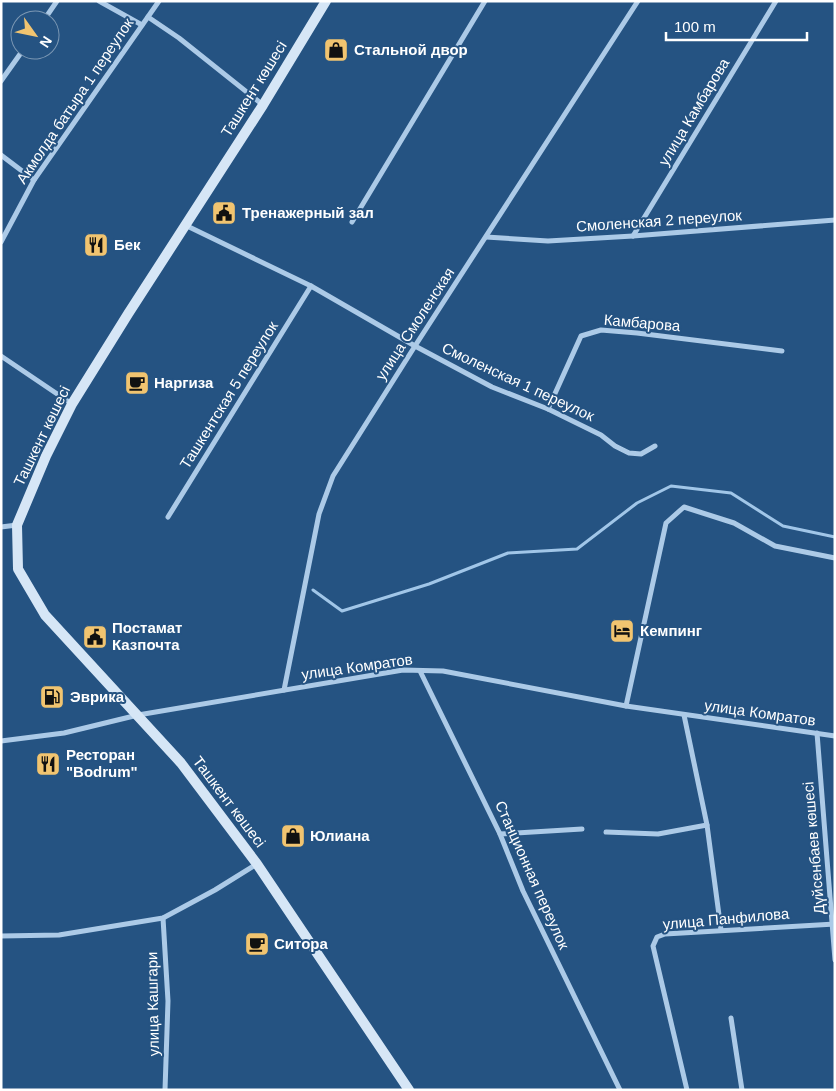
<svg xmlns="http://www.w3.org/2000/svg" width="836" height="1091" font-family="Arial,sans-serif">
	<style>
		.lines { fill: none; stroke-linecap: round; stroke-linejoin: round }
		.stream { stroke: #a1c6e8; stroke-width: 3 }
		.street { stroke: #accae7; stroke-width: 5 }
		.secondary { stroke: #d6e6f6; stroke-width: 10 }
		.labels { text-anchor: middle; stroke-width: 4; stroke-linejoin: round; paint-order: stroke }
		.poi-label { font-size: 15px; font-weight: bold; fill: #fff; stroke: #255382; text-anchor: start }
		.street-label { font-size: 15px; fill: #fff; stroke: #255382 }
	</style>
	<rect width="100%" height="100%" fill="#255382"/>
	<g class="lines">
		<polyline class="stream" points="313,590 342,611 429,584 508,553 577,549 637,503 671,486 731,493 783,526 835,537"/>
		<g class="street">
			<polyline points="99,1 142,25"/>
			<polyline points="148,17 179,38 263,105"/>
			<polyline points="44,20 57,1"/>
			<polyline points="1,81 23,50"/>
			<polyline points="1,155 34,180"/>
			<polyline points="352,222 485,1"/>
			<polyline points="185,225 311,286 415,346 492,387 548,409 601,435 615,446 629,453 641,454 655,446"/>
			<polyline points="633,236 776,1"/>
			<polyline points="486,237 548,241 633,236 835,220"/>
			<polyline points="1,242 34,180 159,1"/>
			<polyline points="1,356 72,404"/>
			<polyline points="548,409 581,336 601,330 637,333 782,351"/>
			<polyline points="168,517 311,286"/>
			<polyline points="1,527 17,525"/>
			<polyline points="420,671 500,834 523,891 620,1090"/>
			<polyline points="284,690 319,514 333,476 415,346 638,1"/>
			<polyline points="626,706 666,523 684,507 734,523 775,546 835,558"/>
			<polyline points="684,715 707,825 721,930"/>
			<polyline points="817,733 835,960"/>
			<polyline points="1,741 64,733 138,715 403,670 443,671 626,706 835,736"/>
			<polyline points="606,832 658,834 707,825"/>
			<polyline points="500,834 582,829"/>
			<polyline points="163,918 168,1001 165,1090"/>
			<polyline points="1,936 59,935 163,918 215,890 257,864"/>
			<polyline points="731,1018 742,1090"/>
			<polyline points="687,1090 653,946 657,937 665,934 835,924"/>
		</g>
		<polyline class="secondary" points="326,1 263,105 128,314 72,404 46,456 17,525 18,569 45,615 181,763 257,864 409,1090"/>
	</g>
	<defs>
		<symbol id="shop-square" viewBox="-11 -11 22 22"><rect x="-9" y="-9" width="18" height="18" rx="4" fill="#f1c470" stroke="#255382"/><path d="M-5-2.5h2.3a2.7 3.5 0 0 1 5.4 0H5L5.5 6h-11ZM-1.5-2.5h3a1.5 2.3 0 0 0-3 0Z" fill="#111"/></symbol>
		<symbol id="civic-square" viewBox="-11 -11 22 22"><rect x="-9" y="-9" width="18" height="18" rx="4" fill="#f1c470" stroke="#255382"/><path d="M-.6-6.5H3V-4.5H.6V-3L4-1V1h2V6H-6V1h2V-1L-.6-3ZM-1.2 2.5V6h2.4V2.5Z" fill="#111"/></symbol>
		<symbol id="restaurant-square" viewBox="-11 -11 22 22"><rect x="-9" y="-9" width="18" height="18" rx="4" fill="#f1c470" stroke="#255382"/><path d="M-5-6h1v4h1v-4h1v4h1v-4h1v5L-1.5 .5V6h-2V.5L-5-1ZM5-6V6H3V1.5H1.5Q1.5-4 5-6Z" fill="#111"/></symbol>
		<symbol id="cafe-square" viewBox="-11 -11 22 22"><rect x="-9" y="-9" width="18" height="18" rx="4" fill="#f1c470" stroke="#255382"/><path d="M-5.5-4.5H6V0H3Q3 3.5 0 3.5H-2.5Q-5.5 3.5-5.5 0ZM3-3.2v2h1.7v-2ZM-6 4.5H4V6H-6Z" fill="#111"/></symbol>
		<symbol id="hotel-square" viewBox="-11 -11 22 22"><rect x="-9" y="-9" width="18" height="18" rx="4" fill="#f1c470" stroke="#255382"/><path d="M-6-4.5h1.5V1H6V5H4.5V3h-9V5H-6ZM-4 0a1.8 1.8 0 1 1 3.6 0ZM.5 0V-2.5h3Q6-2.5 6 0Z" fill="#111"/></symbol>
		<symbol id="fuel-square" viewBox="-11 -11 22 22"><rect x="-9" y="-9" width="18" height="18" rx="4" fill="#f1c470" stroke="#255382"/><path d="M-5.5-6h7V0h2V4h1.3V-2.5L3-4.5l.8-.8L6-3V5H2.5V1h-1V6h-7ZM-4.2-4.7v3.2H.2V-4.7Z" fill="#111"/></symbol>
	</defs>
	<g fill-rule="evenodd">
		<use href="#shop-square" x="322" y="36" width="28" height="28"/>
		<use href="#civic-square" x="210" y="199" width="28" height="28"/>
		<use href="#restaurant-square" x="82" y="231" width="28" height="28"/>
		<use href="#cafe-square" x="123" y="369" width="28" height="28"/>
		<use href="#hotel-square" x="608" y="617" width="28" height="28"/>
		<use href="#civic-square" x="81" y="623" width="28" height="28"/>
		<use href="#fuel-square" x="38" y="683" width="28" height="28"/>
		<use href="#restaurant-square" x="34" y="750" width="28" height="28"/>
		<use href="#shop-square" x="279" y="822" width="28" height="28"/>
		<use href="#cafe-square" x="243" y="930" width="28" height="28"/>
	</g>
	<g class="labels">
		<g class="poi-label">
			<text x="354" y="55">Стальной двор</text>
			<text x="242" y="218">Тренажерный зал</text>
			<text x="114" y="250">Бек</text>
			<text x="154" y="388">Наргиза</text>
			<text x="112" y="633">Постамат<tspan x="112" dy="17">Казпочта</tspan></text>
			<text x="640" y="636">Кемпинг</text>
			<text x="70" y="702">Эврика</text>
			<text x="66" y="760">Ресторан<tspan x="66" dy="17">"Bodrum"</tspan></text>
			<text x="310" y="841">Юлиана</text>
			<text x="274" y="949">Ситора</text>
		</g>
		<g class="street-label">
			<text transform="translate(254 89) rotate(-58)" y="5">Ташкент көшесі</text>
			<text transform="translate(75 101) rotate(-56)" y="5">Акмолда батыра 1 переулок</text>
			<text transform="translate(694 112) rotate(-59)" y="5">улица Камбарова</text>
			<text transform="translate(659 221) rotate(-4)" y="5">Смоленская 2 переулок</text>
			<text transform="translate(642 323) rotate(5)" y="5">Камбарова</text>
			<text transform="translate(415 324) rotate(-57)" y="5">улица Смоленская</text>
			<text transform="translate(518 382) rotate(25)" y="5">Смоленская 1 переулок</text>
			<text transform="translate(229 395) rotate(-58)" y="5">Ташкентская 5 переулок</text>
			<text transform="translate(42 436) rotate(-64)" y="5">Ташкент көшесі</text>
			<text transform="translate(357 667) rotate(-8)" y="5">улица Комратов</text>
			<text transform="translate(760 713) rotate(8)" y="5">улица Комратов</text>
			<text transform="translate(229 802) rotate(53)" y="5">Ташкент көшесі</text>
			<text transform="translate(814 848) rotate(-95)" y="5">Дүйсенбаев көшесі</text>
			<text transform="translate(532 875) rotate(66)" y="5">Станционная переулок</text>
			<text transform="translate(726 919) rotate(-5)" y="5">улица Панфилова</text>
			<text transform="translate(153 1004) rotate(-91)" y="5">улица Кашгари</text>
		</g>
	</g>
	<rect width="836" height="1091" fill="none" stroke="#ffffff" stroke-width="5"/>
	<g transform="translate(35 35) rotate(123)"><circle r="24" fill="#255382" stroke="#7c98b4"/>
	<path d="M0-4L9 19L0 12L-9 19Z" fill="#f1c470"/>
	<text y="-8" font-size="14" font-weight="bold" text-anchor="middle" fill="#ffffff">N</text>
	</g>
	<path d="M666 32v8h141v-8" fill="none" stroke="#ffffff" stroke-width="2.5"/>
	<text x="674" y="32" font-size="15" fill="#ffffff" stroke="#255382" stroke-width="4" paint-order="stroke">100 m</text>
</svg>
